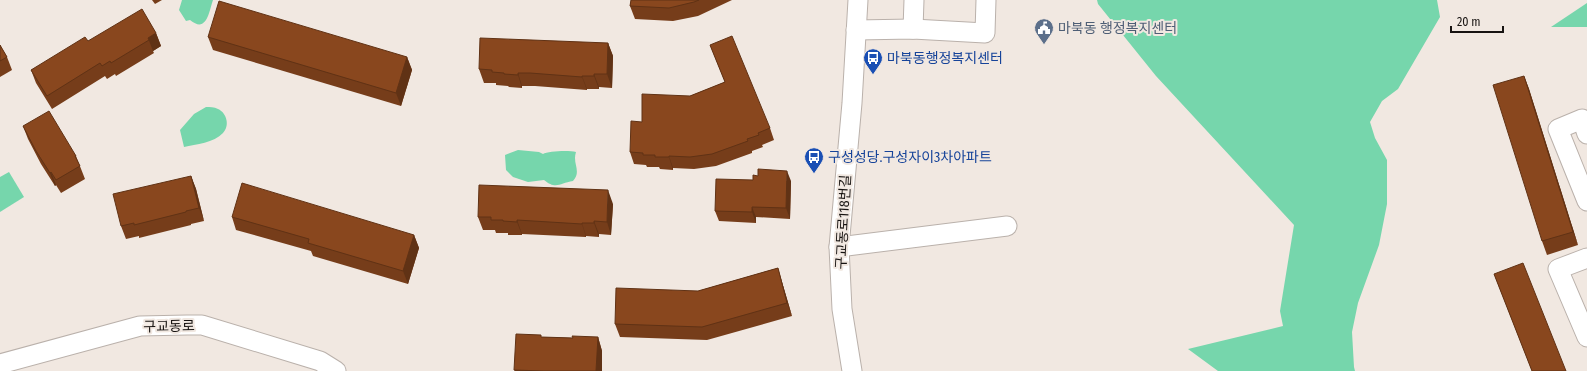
<svg xmlns="http://www.w3.org/2000/svg" width="1587" height="371" font-family="'Fira Sans Condensed','Noto Sans KR',sans-serif">
	<style>
		.green { fill: #76d6ac }
		.lines { fill: none; stroke-linecap: round; stroke-linejoin: round }
		.minor-casing { stroke: #bab1ab; stroke-width: 21 }
		.minor { stroke: #fff; stroke-width: 19 }
		.wall { fill: #763d1a }
		.shaded-wall { fill: #603215 }
		.building { fill: #89471e; stroke: #603215 }
		.labels { text-anchor: middle; stroke-width: 4; stroke-linejoin: round; paint-order: stroke }
		.service-label { font-size: 14px; fill: #4e5e75; stroke: #f1e8e1; text-anchor: start }
		.transit-label { font-size: 14px; fill: #164399; stroke: #f1e8e1; text-anchor: start }
		.street-label { font-size: 14px; fill: #171311; stroke: #f1e8e1 }
	</style>
	<rect width="100%" height="100%" fill="#f1e8e1"/>
	<g class="green">
		<path d="M 182,0 L 213,0 C 209,11 207,34 190,20 L 186,21 L 179,10 Z"/>
		<polygon points="1097,0 1437,0 1440,17 1398,89 1382,101 1370,122 1375,138 1387,160 1387,204 1379,245 1358,303 1352,332 1354,367 1355,371 1218,371 1188,349 1283,326 1280,311 1294,225 1156,76 1098,4"/>
		<polygon points="1587,3 1587,27 1551,27"/>
		<path d="M 206,107 C 210,107 214,107 218,109 C 227,113 230,126 223,133 C 214,143 196,144 184,147 L 180,130 L 194,114 Z"/>
		<path d="M 518,150 L 539,152 L 543,154 C 548,151 569,150 576,152 C 572,164 582,171 573,181 C 560,183 556,190 544,180 L 528,182 L 513,177 L 506,170 L 505,155 Z"/>
		<polygon points="9,172 24,197 0,212 0,177"/>
	</g>
	<g class="lines">
		<defs>
			<g id="minor">
				<polyline points="913,29 914,0"/>
				<polyline points="856,30 913,29 985,33 986,0"/>
				<polyline points="1587,134 1582,119 1558,129 1587,201"/>
				<polyline points="839,247 1007,226"/>
				<polyline points="1587,258 1558,269 1587,337"/>
				<polyline points="0,364 140,326 187,325 202,325 320,361 336,371"/>
				<polyline points="852,371 842,309 839,247 852,103 858,0"/>
			</g>
		</defs>
		<use href="#minor" class="minor-casing"/>
		<use href="#minor" class="minor"/>
	</g>
	<g class="wall">
		<polygon points="152,0 162,0 155,4"/>
		<polygon points="631,0 732,0 698,16 673,21 635,19 630,6"/>
		<polygon points="156,33 161,46 153,51 154,53 116,76 115,74 107,79 105,76 52,109 36,83 31,70 88,41"/>
		<polygon points="208,37 407,57 412,70 401,106 213,50"/>
		<polygon points="608,43 613,56 612,88 599,87 599,89 587,89 587,90 535,86 522,86 522,88 509,87 508,86 496,85 496,83 484,83 479,69"/>
		<polygon points="0,45 7,57 12,70 0,77"/>
		<polygon points="710,45 770,128 774,140 762,145 763,147 752,151 752,153 716,166 694,169 673,168 673,170 660,169 659,167 647,167 646,165 634,164 630,152 642,122 690,96 725,82"/>
		<polygon points="1524,76 1529,89 1578,245 1547,255 1542,241"/>
		<polygon points="23,126 76,156 85,179 61,193 56,185 55,186 41,164 28,139"/>
		<polygon points="191,176 196,189 204,221 191,224 191,225 139,238 139,236 126,239 121,226"/>
		<polygon points="753,180 791,181 790,219 756,217 756,223 719,221 715,211"/>
		<polygon points="613,204 611,235 599,234 599,237 586,236 586,237 522,234 522,235 508,235 508,233 496,233 495,230 483,230 478,217"/>
		<polygon points="232,217 414,235 419,248 408,284 313,256 311,251 236,230"/>
		<polygon points="778,268 782,282 792,316 707,340 620,337 615,324 698,291"/>
		<polygon points="1494,274 1566,371 1532,371"/>
		<polygon points="541,335 541,337 573,338 598,337 602,351 602,371 515,371 514,370"/>
	</g>
	<g class="shaded-wall">
		<polygon points="156,33 161,46 153,51 148,38"/>
		<polygon points="608,43 613,56 612,88 607,74"/>
		<polygon points="407,57 412,70 401,106 396,93"/>
		<polygon points="518,73 522,86 522,88 518,75"/>
		<polygon points="594,74 599,87 599,89 594,76"/>
		<polygon points="582,76 587,89 587,90 582,77"/>
		<polygon points="1524,76 1529,89 1578,245 1573,232"/>
		<polygon points="669,156 673,168 673,170 669,157"/>
		<polygon points="787,171 791,181 790,219 786,208"/>
		<polygon points="51,172 56,185 55,186 50,173"/>
		<polygon points="191,176 196,189 204,221 199,208"/>
		<polygon points="608,190 613,204 611,235 607,222"/>
		<polygon points="752,207 756,217 756,223 752,212"/>
		<polygon points="517,220 522,234 522,235 517,222"/>
		<polygon points="594,221 599,234 599,237 594,223"/>
		<polygon points="582,223 586,236 586,237 582,224"/>
		<polygon points="414,235 419,248 408,284 403,271"/>
		<polygon points="778,268 782,282 792,316 787,303"/>
		<polygon points="598,337 602,351 602,371 596,371"/>
	</g>
	<g class="building">
		<polygon points="631,0 699,0 694,2 669,8 630,6"/>
		<polygon points="219,1 407,57 396,93 208,37"/>
		<polygon points="142,9 156,33 148,38 149,40 111,63 110,61 102,66 100,63 47,96 31,70 85,37 88,41"/>
		<polygon points="732,36 770,128 758,133 759,135 747,139 748,141 712,154 690,157 669,156 669,157 655,157 655,155 643,155 643,153 630,152 631,121 642,122 642,94 690,96 725,82 710,45"/>
		<polygon points="480,38 608,43 607,74 594,74 594,76 582,76 582,77 530,73 518,73 518,75 504,74 504,73 492,72 492,70 479,69"/>
		<polygon points="0,45 7,57 0,61"/>
		<polygon points="1524,76 1573,232 1542,241 1493,85"/>
		<polygon points="49,111 76,156 75,156 80,166 56,180 51,172 50,173 36,151 23,126"/>
		<polygon points="758,169 787,171 786,208 752,207 752,212 715,211 716,179 753,180 753,175 758,176"/>
		<polygon points="191,176 199,208 186,211 186,212 134,225 134,223 121,226 113,194"/>
		<polygon points="242,183 414,235 403,271 308,243 309,239 232,217"/>
		<polygon points="479,185 608,190 607,222 594,221 594,223 582,223 582,224 517,220 517,222 503,221 503,220 491,220 491,217 478,217"/>
		<polygon points="1523,263 1566,371 1532,371 1494,274"/>
		<polygon points="778,268 787,303 702,327 615,324 616,288 698,291"/>
		<polygon points="516,334 541,335 541,337 573,338 572,336 598,337 596,371 543,371 514,370"/>
	</g>
	<defs>
		<symbol id="civic-pin" viewBox="-11 -11 22 30"><path d="M0 17L-7.5 6A9.5 9.5 0 1 1 7.5 6Z" fill="#5c6f8a" stroke="#f1e8e1"/><path d="M-.6-6.5H3V-4.5H.6V-3L4-1V1h2V6H-6V1h2V-1L-.6-3ZM-1.2 2.5V6h2.4V2.5Z" fill="#fff"/></symbol>
		<symbol id="bus-pin" viewBox="-11 -11 22 30"><path d="M0 17L-7.5 6A9.5 9.5 0 1 1 7.5 6Z" fill="#1a4fb4" stroke="#f1e8e1"/><path d="M-5-6H5V4H4V6H2V4H-2V6H-4V4H-5ZM-3.5-4V0h7V-4ZM-3.5 1.2v1.5H-2V1.2ZM2 1.2v1.5H3.5V1.2Z" fill="#fff"/></symbol>
	</defs>
	<g fill-rule="evenodd">
		<use href="#civic-pin" x="1033" y="17" width="22" height="30"/>
		<use href="#bus-pin" x="862" y="47" width="22" height="30"/>
		<use href="#bus-pin" x="803" y="146" width="22" height="30"/>
	</g>
	<g class="labels">
		<g class="service-label">
			<text x="1058" y="33">마북동 행정복지센터</text>
		</g>
		<g class="transit-label">
			<text x="887" y="63">마북동행정복지센터</text>
			<text x="828" y="162">구성성당.구성자이3차아파트</text>
		</g>
		<g class="street-label">
			<text transform="translate(843 222) rotate(-87)" y="5">구교동로118번길</text>
			<text transform="translate(169 326) rotate(-1)" y="5">구교동로</text>
		</g>
	</g>
	<path d="M1451 26v6h52v-6" fill="none" stroke="#171311" stroke-width="2"/>
	<text x="1457" y="26" font-size="12" fill="#171311" stroke="#f1e8e1" stroke-width="3" paint-order="stroke">20 m</text>
</svg>
